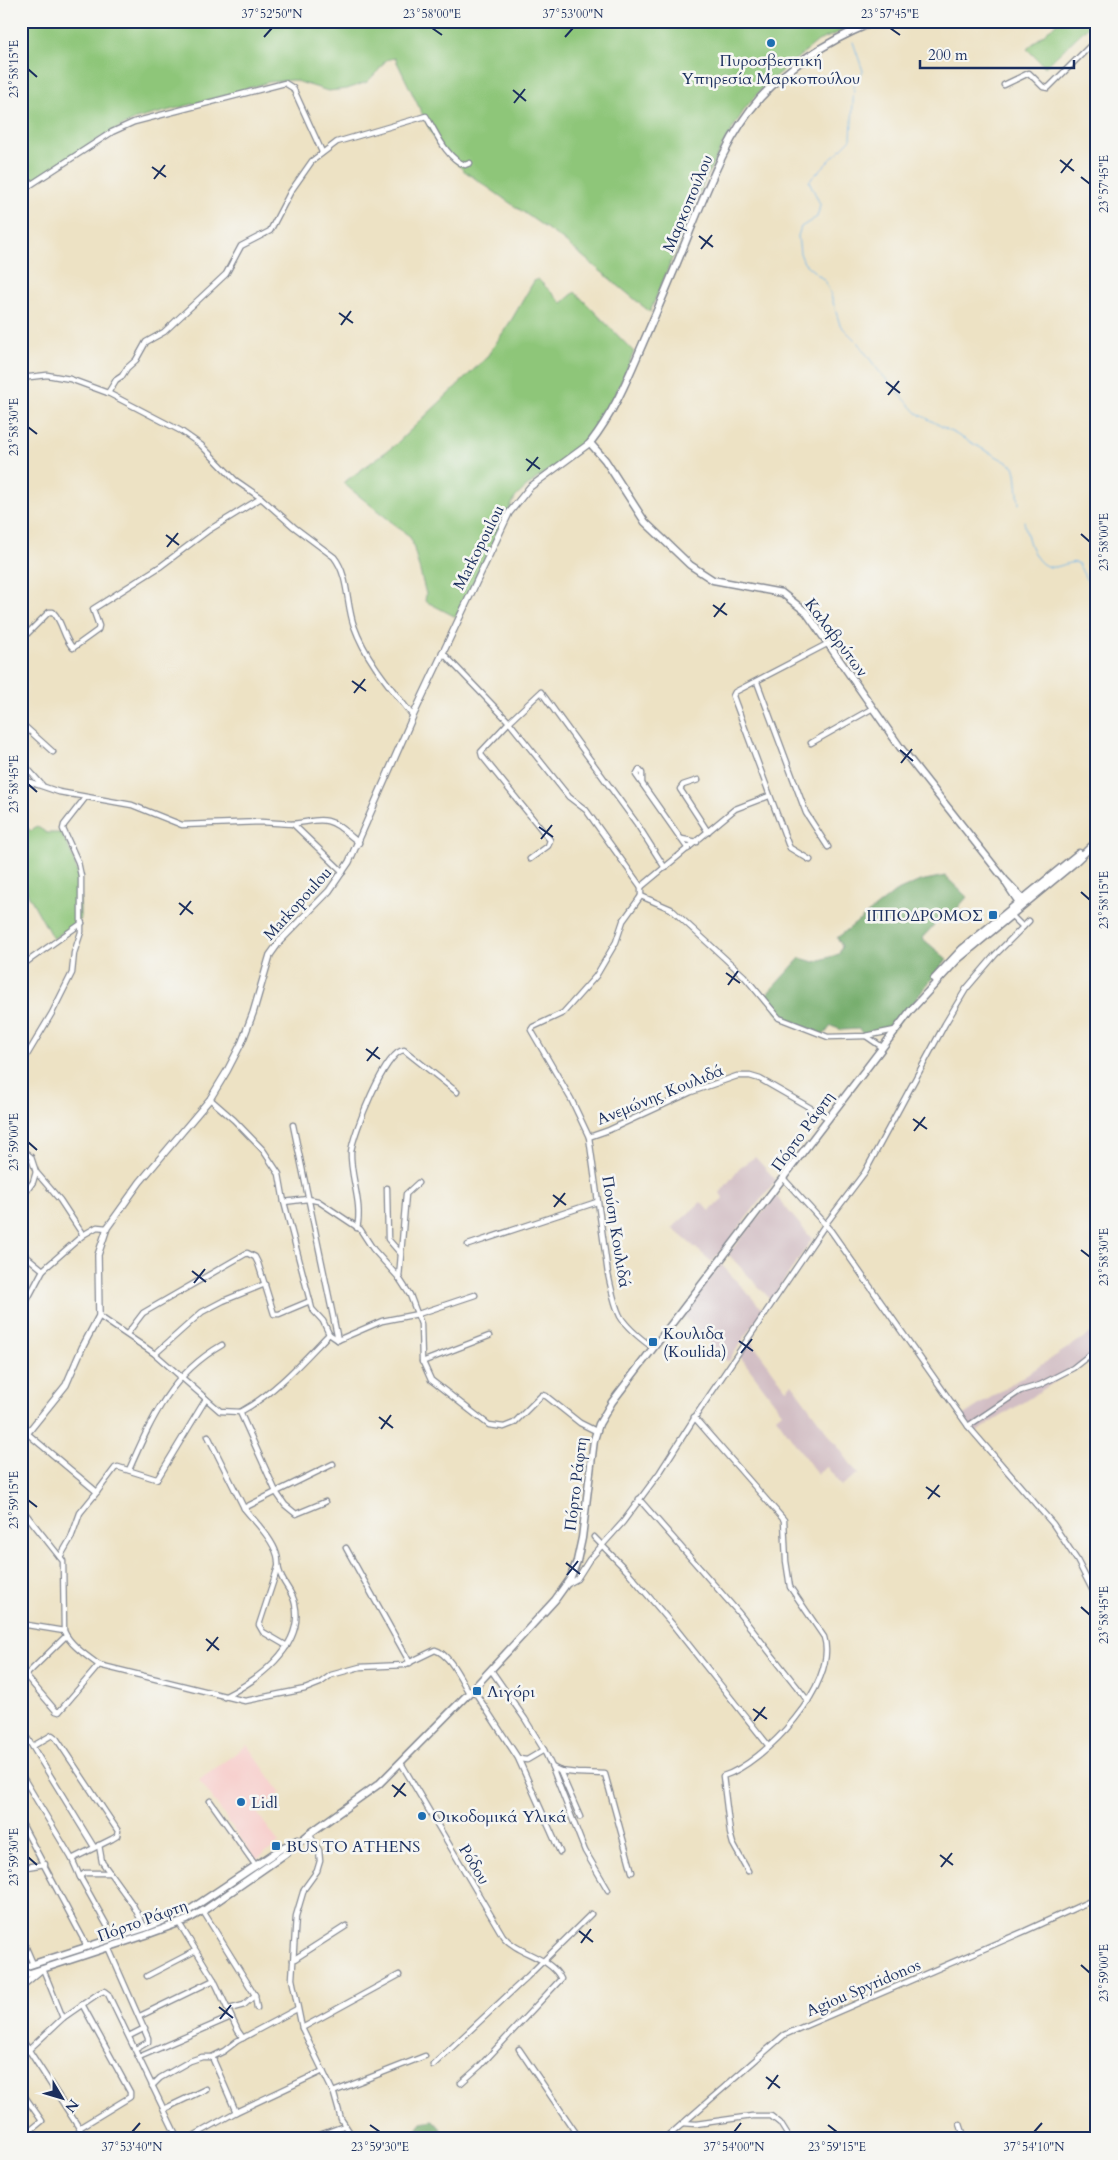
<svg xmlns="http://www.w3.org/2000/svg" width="1118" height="2160" font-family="Cardo,serif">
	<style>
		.built { fill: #f7d0ce }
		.industrial { fill: #d2bec4 }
		.green { fill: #8ec679; stroke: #547a6c }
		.forest { fill: #72ab69; stroke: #466d64 }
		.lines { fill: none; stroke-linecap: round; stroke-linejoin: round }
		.stream { stroke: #76b8eb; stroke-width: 1 }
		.minor-casing { stroke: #848891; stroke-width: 7 }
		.tertiary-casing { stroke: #848891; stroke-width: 8 }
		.secondary-casing { stroke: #848891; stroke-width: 9 }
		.minor { stroke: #fff; stroke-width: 4.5 }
		.tertiary { stroke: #fff; stroke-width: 5.5 }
		.secondary { stroke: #fff; stroke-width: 6 }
		.ticks { fill: none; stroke: #1b2f5e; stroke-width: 2 }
		.poi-dot { fill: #1f6fb2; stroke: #f6f6f2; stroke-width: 2 }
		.labels { text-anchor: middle; stroke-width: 5; stroke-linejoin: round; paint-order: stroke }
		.poi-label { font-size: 16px; fill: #1b2f5e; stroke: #f6f6f2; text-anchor: start }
		.street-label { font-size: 16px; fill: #1b2f5e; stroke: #f6f6f2 }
		.neatline { fill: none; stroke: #1b2f5e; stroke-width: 2 }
		.ticks-label { font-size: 12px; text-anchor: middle; fill: #1b2f5e }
	</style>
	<rect width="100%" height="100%" fill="#f6f6f2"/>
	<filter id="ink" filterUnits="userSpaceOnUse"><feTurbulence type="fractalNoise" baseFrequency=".02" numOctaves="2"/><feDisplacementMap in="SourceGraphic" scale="10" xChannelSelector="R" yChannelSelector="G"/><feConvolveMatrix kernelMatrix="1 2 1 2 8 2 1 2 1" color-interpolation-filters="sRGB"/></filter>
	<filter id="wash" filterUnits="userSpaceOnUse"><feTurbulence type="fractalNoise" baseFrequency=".0096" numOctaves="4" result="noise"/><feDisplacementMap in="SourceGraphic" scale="20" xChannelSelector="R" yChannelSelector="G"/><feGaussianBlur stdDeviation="1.12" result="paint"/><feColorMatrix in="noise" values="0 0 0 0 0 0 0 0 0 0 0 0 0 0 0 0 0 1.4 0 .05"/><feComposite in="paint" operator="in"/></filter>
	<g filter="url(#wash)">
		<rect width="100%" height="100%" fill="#ede2c4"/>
		<polygon class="built" points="247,1745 281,1793 256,1811 279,1843 256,1860 199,1780"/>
		<g class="industrial">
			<polygon points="755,1157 776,1180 712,1262 672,1228 701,1202 710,1211 723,1198 720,1193 740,1167"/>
			<polygon points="776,1196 812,1239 771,1300 728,1254"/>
			<polygon points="721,1264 763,1310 728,1362 682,1314"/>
			<polygon points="1097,1329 1097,1355 975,1433 962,1416"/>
			<polygon points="750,1340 786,1389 792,1384 858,1474 841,1486 827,1467 817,1474 776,1417 782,1412 739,1355"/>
		</g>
		<g class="green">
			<polygon points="21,21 865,21 865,22 818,41 766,84 746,107 721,148 704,182 650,312 563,240 463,170 437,144 395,58 386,60 378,71 367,82 347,89 328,91 293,80 269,82 216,98 136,119 103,136 21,189"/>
			<polygon points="1059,21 1094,21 1045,67 1027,49"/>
			<path d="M 538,279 L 562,303 L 575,292 L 634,352 C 622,379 609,415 590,437 C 568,461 537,474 515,498 L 456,617 L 425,601 L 426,594 L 412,541 L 409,536 L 343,483 L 394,446 L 486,358 L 512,319 L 534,281 Z"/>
			<path d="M 21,823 L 31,831 L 36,826 L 47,833 L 61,833 C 80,866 80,883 80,920 L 53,939 L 28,894 L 21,874 Z"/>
		</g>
		<g class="forest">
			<polygon points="945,876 967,897 950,917 945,913 922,938 947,959 893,1029 880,1030 863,1034 859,1029 842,1030 831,1026 824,1035 780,1016 765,996 800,958 814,962 839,954 842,946 837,938 895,892 920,881"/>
			<polygon points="433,2120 441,2129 437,2139 409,2139 422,2122"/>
		</g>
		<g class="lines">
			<g class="stream">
				<polyline points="853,42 863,71 854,86 851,139 809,181 820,204 819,210 817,217 801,227 798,236 800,253 804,263 824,280 830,292 840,325 858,343 878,370 917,413 1014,466 1016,473 1019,504"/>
				<path d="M 1024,521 C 1027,536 1034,570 1055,567 C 1063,566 1069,561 1078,563 L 1086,579 L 1097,591"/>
			</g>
		</g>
	</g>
	<g filter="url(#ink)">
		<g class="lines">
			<defs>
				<g id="minor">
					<polyline points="1004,85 1029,73 1043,87 1048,88 1097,39"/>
					<polyline points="21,191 112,132 134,122 285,83 293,88 322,152"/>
					<path d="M 21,378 L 47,375 L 70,379 L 108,393 L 181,431 L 201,445 L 235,480 L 261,498 L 294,527 L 334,557 C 349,576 346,604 354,626 C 366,660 391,688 413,716"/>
					<path d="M 108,393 L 116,380 L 122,376 L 127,368 L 136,360 L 146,342 L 164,332 L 226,274 L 241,246 L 270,231 L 291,191 L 312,161 L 337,142 L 426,116 C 436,132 446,158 465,165 L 470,163"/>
					<path d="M 21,640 L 49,612 L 53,612 C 63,622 63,638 73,648 L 98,630 L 99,626 L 93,609 L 161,566 L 209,530 L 261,498"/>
					<polyline points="442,652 509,722 569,797 586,810 641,887 641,896"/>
					<polyline points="757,682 806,813 828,847"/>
					<polyline points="21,723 53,752"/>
					<polyline points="811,743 873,708"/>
					<polyline points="21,761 42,785"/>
					<polyline points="639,770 636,775 688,849"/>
					<polyline points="639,770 642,773 642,783"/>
					<polyline points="21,779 59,792 132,805 182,825 261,822 293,824"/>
					<polyline points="698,780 683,785 680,789 708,832"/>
					<polyline points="682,839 697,842"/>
					<polyline points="530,859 548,846 550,840 482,756 481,752 509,722 541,692 637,824 665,868"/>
					<polyline points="810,860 790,848 788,844 733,696 735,692 827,644"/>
					<path d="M 343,872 L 293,824 C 332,817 329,818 359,843"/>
					<polyline points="641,887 735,809 769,796"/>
					<polyline points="1011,915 1023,927"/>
					<polyline points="21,966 82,923"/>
					<polyline points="866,1036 882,1047"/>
					<polyline points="21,1065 52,1013 72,973 74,953 81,932 81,876 78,862 63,829 64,825 85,798"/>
					<polyline points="210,1099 234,1120 263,1150 279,1174 284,1202 310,1301 312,1309 323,1321 329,1334 338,1340 382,1321 418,1314 475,1295"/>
					<polyline points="828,1118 760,1079 750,1076 737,1076 691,1092 609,1130 589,1137 571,1099 531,1030 533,1027 563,1013 596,976 616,942 623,921 641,896 671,909 744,976 779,1018 828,1037 866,1036 895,1030"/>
					<polyline points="293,1125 338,1340"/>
					<path d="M 589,1137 L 608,1274 C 611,1287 614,1304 620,1316 C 627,1328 641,1339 652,1347"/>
					<polyline points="21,1149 31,1157 36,1172 60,1200 83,1235 97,1227 107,1228"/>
					<polyline points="784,1179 831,1231 968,1426 1053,1524 1077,1560 1097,1599"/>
					<polyline points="387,1188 388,1239 401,1254"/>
					<polyline points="21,1199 33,1182 36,1172"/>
					<polyline points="284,1202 308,1199 318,1201 360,1229 373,1249 399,1278 410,1295 421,1324 422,1360 431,1380 489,1425 504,1427 514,1423 542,1395 546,1396 580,1423 596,1431"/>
					<path d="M 357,1228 C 363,1203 350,1178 351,1152 C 353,1134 385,1051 404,1050 L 457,1092"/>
					<polyline points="468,1245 597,1202"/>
					<polyline points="21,1252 43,1270"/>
					<polyline points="399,1278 406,1194 418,1183"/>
					<polyline points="21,1292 28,1298"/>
					<polyline points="21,1306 26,1302 43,1270 83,1235"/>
					<polyline points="99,1316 155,1354 220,1411 240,1412 276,1492 244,1508 208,1436"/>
					<polyline points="127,1334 143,1313 247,1253 255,1257 258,1263 274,1314 279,1314 310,1301"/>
					<polyline points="155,1354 202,1312 223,1301 265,1284"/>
					<polyline points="422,1362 489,1336"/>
					<path d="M 240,1412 C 274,1394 303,1361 329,1334"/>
					<path d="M 694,1417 L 784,1520 L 786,1561 L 790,1587 L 824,1637 C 839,1684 764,1763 723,1776 L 730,1833 L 733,1844 L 748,1871"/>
					<polyline points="968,1426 1020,1391 1040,1385 1073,1368 1092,1353"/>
					<polyline points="28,1434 97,1492 80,1513 71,1538 60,1557"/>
					<path d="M 129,1470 C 152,1418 171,1374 222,1345"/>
					<polyline points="97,1492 115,1468 118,1467 156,1479 158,1478 206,1399"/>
					<polyline points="639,1499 738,1612 808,1701"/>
					<polyline points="325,1502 296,1514 285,1505 276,1492 333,1464"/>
					<path d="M 21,1508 L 63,1561 L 64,1631 C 70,1645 87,1656 99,1665 L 245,1701 L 305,1689 L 320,1683 L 331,1675 L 360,1667 L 404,1665 L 435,1650 C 450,1654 461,1680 469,1693"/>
					<polyline points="594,1537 628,1572 673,1625 768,1745"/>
					<polyline points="346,1548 410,1663"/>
					<polyline points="278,1567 259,1625 263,1632 287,1646"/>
					<polyline points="566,1585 577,1579 589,1560 623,1522 660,1472 699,1411 825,1225 865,1172 945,1024 966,989 995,955 1029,921"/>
					<polyline points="21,1624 64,1631"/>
					<polyline points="491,1670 525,1719 544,1750 527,1760 519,1759"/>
					<polyline points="26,1676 56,1711 59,1712 99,1665"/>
					<polyline points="21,1680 66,1636"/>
					<polyline points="473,1689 518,1758 560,1852"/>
					<path d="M 224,1697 C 256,1681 305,1647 295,1604 C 293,1592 283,1584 280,1573 C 277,1567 279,1561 277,1555 C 272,1538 255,1522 244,1508"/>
					<polyline points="21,1728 94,1847"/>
					<polyline points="33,1746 52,1735 56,1738 118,1831 117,1836 112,1839 72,1859"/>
					<polyline points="544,1750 552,1767 560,1771 577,1773 605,1774 632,1872"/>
					<path d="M 401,1763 L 503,1936 C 518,1955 550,1956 561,1979 L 480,2066 L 461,2083"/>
					<polyline points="552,1767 585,1851 608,1890"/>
					<polyline points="560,1771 580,1817"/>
					<polyline points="21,1774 72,1859 80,1877 114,1938"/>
					<polyline points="210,1801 256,1866"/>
					<polyline points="21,1822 87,1946"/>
					<polyline points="309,1834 319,1850 320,1861 317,1871 304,1889 296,1916 292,1979 302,2028 334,2094 341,2119 354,2139"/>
					<polyline points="99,1845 102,1862 133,1905 145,1928"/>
					<polyline points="21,1868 45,1864"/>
					<polyline points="80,1877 85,1873 110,1873"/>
					<polyline points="203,1911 255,1995 257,2008"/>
					<polyline points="179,1923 214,1980 238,2031 243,2038"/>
					<polyline points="21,1936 33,1964"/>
					<polyline points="108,1947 148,2038 148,2042 136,2049"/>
					<polyline points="293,1960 346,1926"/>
					<polyline points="147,1976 195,1951"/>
					<polyline points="229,2009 244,2005 255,1995"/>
					<polyline points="140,2016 214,1980"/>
					<polyline points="63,2018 99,1993 104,1991 108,1994 178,2139"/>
					<polyline points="302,2028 399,1975"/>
					<polyline points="129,2036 145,2028"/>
					<polyline points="21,2038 83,2134 83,2139"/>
					<polyline points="519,2049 580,2139"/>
					<polyline points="21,2057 63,2018 43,1969"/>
					<polyline points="139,2057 231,2017"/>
					<polyline points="212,2057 236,2112"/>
					<polyline points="433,2065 527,1977 591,1914"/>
					<polyline points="152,2086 160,2078 190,2061 202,2057 212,2057 224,2051 237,2041 297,2009"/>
					<polyline points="21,2091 42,2121 21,2138"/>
					<polyline points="333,2092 425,2056"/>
					<polyline points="164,2109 206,2089"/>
					<polyline points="683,2123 696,2124 752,2116 771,2116 780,2123 790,2139"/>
					<polyline points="960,2124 965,2139"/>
					<polyline points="79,2128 130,2097 130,2092 82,2004"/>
					<polyline points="188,2139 236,2112 323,2071"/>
					<polyline points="309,2139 344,2126"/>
					<polyline points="665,2139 784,2035 1025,1931 1097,1898"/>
				</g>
				<g id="tertiary">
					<polyline points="869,24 880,21"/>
					<polyline points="21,1441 66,1385 82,1348 99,1316 98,1255 107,1228 140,1182 210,1099 227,1071 242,1042 253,1013 270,955 280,941 329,891 349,862 413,716 509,513 530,487 590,443"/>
					<polyline points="21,1987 41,1970"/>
				</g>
				<g id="secondary">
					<path d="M 867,21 L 869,24 C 828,41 790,65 760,98 C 727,136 709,185 690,231 C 674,271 657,311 640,350 C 626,383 612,415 590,443 L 605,460 L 645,522 L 690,565 L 713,580 L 782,593 L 806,612 L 900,747 L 1005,880 L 1026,902"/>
					<polyline points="1006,883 1020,904"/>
					<polyline points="934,979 962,949 1079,853"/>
					<polyline points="21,1968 145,1928 188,1911 282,1848 297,1840"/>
					<polyline points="21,1976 146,1935 187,1920 206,1909 285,1854 309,1834 379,1784 473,1689 555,1600 570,1579 577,1561 582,1538 594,1440 599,1424 612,1402 911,1010 957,960 1073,864 1097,841"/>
				</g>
			</defs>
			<use href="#minor" class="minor-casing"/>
			<use href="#tertiary" class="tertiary-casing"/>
			<use href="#secondary" class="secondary-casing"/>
			<use href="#minor" class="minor"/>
			<use href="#tertiary" class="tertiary"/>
			<use href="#secondary" class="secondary"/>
		</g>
	</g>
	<path class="ticks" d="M 432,28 L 442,35M 890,28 L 900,35M 264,37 L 272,28M 565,37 L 573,28M 28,69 L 37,77M 513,90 L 526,101M 514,103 L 525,89M 1060,160 L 1074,171M 152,167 L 166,177M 1061,173 L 1072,159M 1081,177 L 1090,184M 154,179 L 165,165M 699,236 L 713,247M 701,249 L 712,235M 339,313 L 353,323M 341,325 L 351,311M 886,382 L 900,393M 888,395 L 899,381M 28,427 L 37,434M 526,459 L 540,469M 527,471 L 538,457M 1081,534 L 1090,542M 166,535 L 179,545M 167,547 L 178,533M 713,605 L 727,615M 714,617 L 725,603M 352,681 L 366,691M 354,693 L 365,679M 900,750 L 913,761M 901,763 L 912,749M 28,784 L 37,792M 539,827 L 553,837M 541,839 L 552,825M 1081,892 L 1090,900M 179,903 L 193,914M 180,915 L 191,901M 726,973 L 740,983M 728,985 L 738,971M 366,1049 L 380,1059M 367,1061 L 378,1047M 913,1119 L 927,1129M 914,1131 L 925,1117M 28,1142 L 37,1150M 553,1195 L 566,1205M 554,1207 L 565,1193M 1081,1250 L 1090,1257M 192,1271 L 206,1282M 194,1283 L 205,1269M 739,1341 L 753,1351M 741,1353 L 752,1339M 379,1417 L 393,1428M 381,1429 L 391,1415M 926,1487 L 940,1497M 928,1499 L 939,1485M 28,1500 L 37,1507M 566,1563 L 580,1574M 567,1575 L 578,1561M 1081,1607 L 1090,1615M 206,1639 L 219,1650M 207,1651 L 218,1637M 753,1709 L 767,1719M 754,1721 L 765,1707M 392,1785 L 406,1796M 394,1797 L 405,1783M 940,1855 L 953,1865M 28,1857 L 37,1865M 941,1867 L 952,1853M 579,1931 L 593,1942M 581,1943 L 591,1929M 1081,1965 L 1090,1973M 219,2007 L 233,2018M 220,2019 L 231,2005M 766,2077 L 780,2088M 768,2089 L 778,2075M 370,2125 L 380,2132M 828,2125 L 837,2132M 132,2132 L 140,2123M 734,2132 L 741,2123M 1034,2132 L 1042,2123"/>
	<g class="poi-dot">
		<circle cx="771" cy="43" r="5"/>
		<rect x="988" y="910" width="10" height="10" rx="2.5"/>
		<rect x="648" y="1337" width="10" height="10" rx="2.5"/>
		<rect x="472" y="1686" width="10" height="10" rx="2.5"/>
		<circle cx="241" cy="1802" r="5"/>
		<circle cx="422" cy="1816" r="5"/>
		<rect x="271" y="1841" width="10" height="10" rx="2.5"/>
	</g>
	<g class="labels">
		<g class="poi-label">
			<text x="771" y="66" text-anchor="middle">Πυροσβεστική<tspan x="771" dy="18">Υπηρεσία Μαρκοπούλου</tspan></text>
			<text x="983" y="921" text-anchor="end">ΙΠΠΟΔΡΟΜΟΣ</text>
			<text x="663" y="1339">Κουλιδα<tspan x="663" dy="18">(Koulida)</tspan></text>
			<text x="487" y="1697">Λιγόρι</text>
			<text x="251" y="1808">Lidl</text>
			<text x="432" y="1822">Οικοδομικά Υλικά</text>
			<text x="286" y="1852">BUS TO ATHENS</text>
		</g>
		<g class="street-label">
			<text transform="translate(687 203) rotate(-67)" y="6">Μαρκοπούλου</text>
			<text transform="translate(478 547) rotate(-63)" y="6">Markopoulou</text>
			<text transform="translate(837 637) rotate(53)" y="6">Καλαβρύτων</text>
			<text transform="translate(297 903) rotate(-48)" y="6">Markopoulou</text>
			<text transform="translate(660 1094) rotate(-22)" y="6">Ανεμώνης Κουλιδά</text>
			<text transform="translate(802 1131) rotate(-54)" y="6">Πόρτο Ράφτη</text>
			<text transform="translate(617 1232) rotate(81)" y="6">Πούση Κουλιδά</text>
			<text transform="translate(575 1484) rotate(-83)" y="6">Πόρτο Ράφτη</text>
			<text transform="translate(475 1864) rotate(59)" y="6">Ρόδου</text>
			<text transform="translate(142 1920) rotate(-20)" y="6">Πόρτο Ράφτη</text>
			<text transform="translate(863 1987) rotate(-23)" y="6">Agiou Spyridonos</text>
		</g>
	</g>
	<rect width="1118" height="2160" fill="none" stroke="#f6f6f2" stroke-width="55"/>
	<g transform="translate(62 2098) rotate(128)" stroke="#f6f6f2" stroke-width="4" paint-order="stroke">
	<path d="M0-4L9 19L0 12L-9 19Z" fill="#1b2f5e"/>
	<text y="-8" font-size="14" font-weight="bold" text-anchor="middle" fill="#1b2f5e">N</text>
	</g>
	<path d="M920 60v8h154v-8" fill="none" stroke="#1b2f5e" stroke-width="2.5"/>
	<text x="928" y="60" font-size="15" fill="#1b2f5e" stroke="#f6f6f2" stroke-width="4" paint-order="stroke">200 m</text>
	<rect x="28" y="28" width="1062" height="2104" class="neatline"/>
	<g class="ticks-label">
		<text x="272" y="18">37°52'50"N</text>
		<text x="432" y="18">23°58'00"E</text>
		<text x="573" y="18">37°53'00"N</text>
		<text x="890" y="18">23°57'45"E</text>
		<text transform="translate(14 69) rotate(-90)" y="4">23°58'15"E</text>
		<text transform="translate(1104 184) rotate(-90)" y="4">23°57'45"E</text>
		<text transform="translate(14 427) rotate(-90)" y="4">23°58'30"E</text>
		<text transform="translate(1104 542) rotate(-90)" y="4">23°58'00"E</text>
		<text transform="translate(14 784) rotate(-90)" y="4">23°58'45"E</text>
		<text transform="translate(1104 900) rotate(-90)" y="4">23°58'15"E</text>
		<text transform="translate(14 1142) rotate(-90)" y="4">23°59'00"E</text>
		<text transform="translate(1104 1257) rotate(-90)" y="4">23°58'30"E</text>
		<text transform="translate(14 1500) rotate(-90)" y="4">23°59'15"E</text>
		<text transform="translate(1104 1615) rotate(-90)" y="4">23°58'45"E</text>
		<text transform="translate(14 1857) rotate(-90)" y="4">23°59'30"E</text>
		<text transform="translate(1104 1973) rotate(-90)" y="4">23°59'00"E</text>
		<text x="132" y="2151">37°53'40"N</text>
		<text x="380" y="2151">23°59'30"E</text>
		<text x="734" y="2151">37°54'00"N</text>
		<text x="837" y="2151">23°59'15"E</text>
		<text x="1034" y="2151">37°54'10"N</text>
	</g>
</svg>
